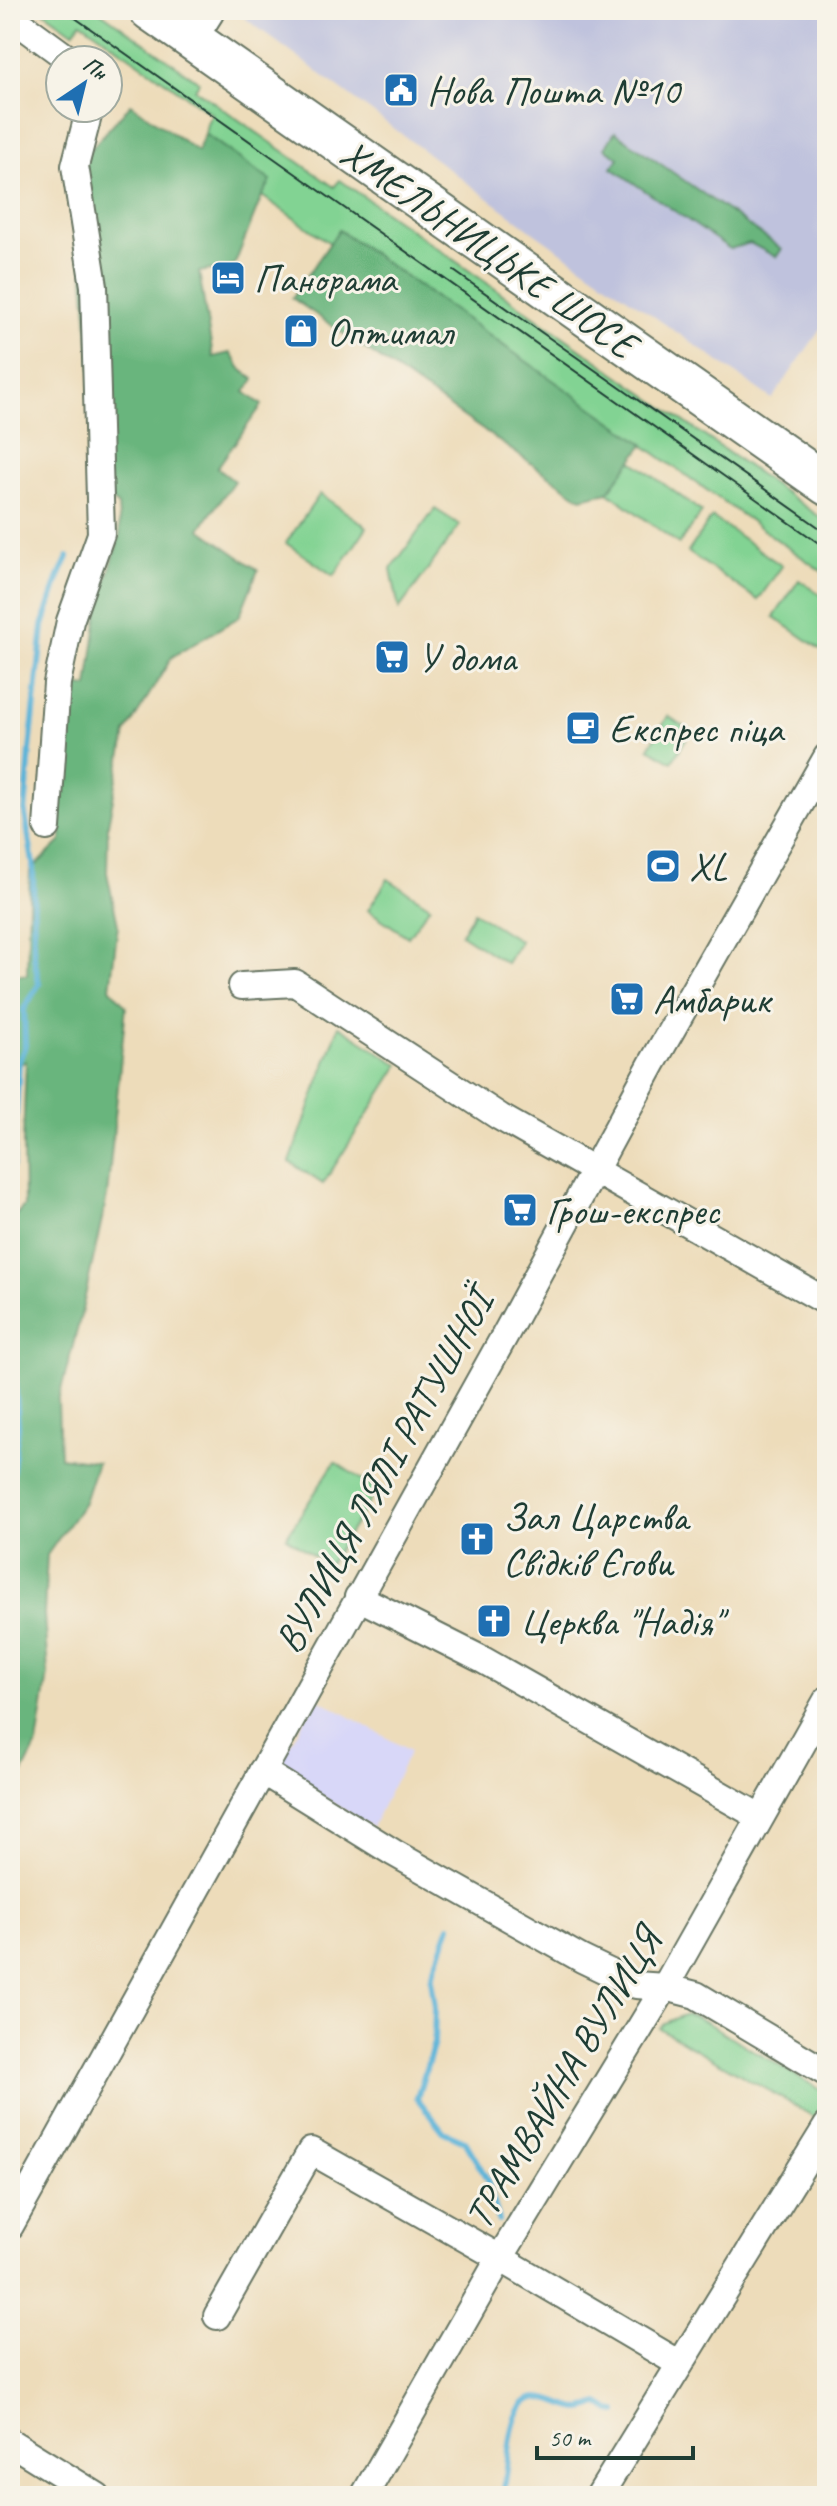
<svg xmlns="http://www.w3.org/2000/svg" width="837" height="2506" font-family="Caveat,sans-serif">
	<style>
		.built { fill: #d8d7f8 }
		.industrial { fill: #bfc2dd }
		.green { fill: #82d393; stroke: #508864; stroke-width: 2 }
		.forest { fill: #69b57d; stroke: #447958; stroke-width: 2 }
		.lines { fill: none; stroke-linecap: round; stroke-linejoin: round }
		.stream { stroke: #5ab3d8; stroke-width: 6 }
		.street-casing { stroke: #677563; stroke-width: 30 }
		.secondary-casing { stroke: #677563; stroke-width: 40 }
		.primary-casing { stroke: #677563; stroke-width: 44 }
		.street { stroke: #fff; stroke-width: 26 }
		.secondary { stroke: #fff; stroke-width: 36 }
		.primary { stroke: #fff; stroke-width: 40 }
		.tram { stroke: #1f3d34; stroke-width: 2 }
		.labels { text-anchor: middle; stroke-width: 6; stroke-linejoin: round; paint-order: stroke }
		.poi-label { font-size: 40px; fill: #1f3d34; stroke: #f7f3e8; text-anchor: start }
		.street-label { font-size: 40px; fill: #1f3d34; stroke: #f7f3e8 }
	</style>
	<rect width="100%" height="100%" fill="#f7f3e8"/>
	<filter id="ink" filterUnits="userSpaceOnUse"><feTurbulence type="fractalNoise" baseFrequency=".0125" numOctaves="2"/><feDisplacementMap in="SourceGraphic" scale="16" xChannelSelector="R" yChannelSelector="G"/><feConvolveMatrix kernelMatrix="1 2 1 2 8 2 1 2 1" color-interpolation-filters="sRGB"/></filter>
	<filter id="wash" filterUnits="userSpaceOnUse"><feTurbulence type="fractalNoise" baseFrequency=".006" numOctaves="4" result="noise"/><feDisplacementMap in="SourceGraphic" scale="32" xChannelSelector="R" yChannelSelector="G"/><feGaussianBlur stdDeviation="1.8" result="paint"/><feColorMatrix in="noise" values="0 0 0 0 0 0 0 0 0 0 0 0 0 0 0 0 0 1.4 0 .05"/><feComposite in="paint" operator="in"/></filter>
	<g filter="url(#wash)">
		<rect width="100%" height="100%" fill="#eddcba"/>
		<polygon class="built" points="317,1698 410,1751 372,1827 286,1774 281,1760"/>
		<polygon class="industrial" points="234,10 827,10 827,320 772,399 535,233"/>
		<g class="green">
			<polygon points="42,10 98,10 199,82 195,89 334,187 340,180 827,522 827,575 339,230 330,243 262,196 270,181 205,134 207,123 212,114 81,22 73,32"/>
			<polygon points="631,460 702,512 679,544 608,492"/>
			<polygon points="320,494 367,527 334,576 286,543"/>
			<polygon points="435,509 460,525 399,609 391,569"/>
			<polygon points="712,517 782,566 758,600 688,552"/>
			<polygon points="799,580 827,599 827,654 774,617"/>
			<polygon points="668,716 691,731 672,762 649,748"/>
			<polygon points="388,879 430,906 408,937 368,910"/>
			<polygon points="474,912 520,941 506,963 461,934"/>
			<polygon points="339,1026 399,1065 323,1184 290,1162"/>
			<polygon points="335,1462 377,1490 328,1565 286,1537"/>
			<polygon points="686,2014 697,2017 824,2092 827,2099 818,2119 659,2028 664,2023"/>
		</g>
		<g class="forest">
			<polygon points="131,104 197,151 205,134 271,181 262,196 234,266 199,272 213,357 230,353 242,370 254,379 245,392 262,405 217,468 234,481 200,529 258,570 239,617 172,657 126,733 108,824 107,873 118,925 110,988 126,1006 107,1196 81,1315 58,1402 60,1457 97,1462 84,1502 47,1555 44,1614 48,1674 37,1745 10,1797 10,1221 24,1206 23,1142 26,1061 10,1071 10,974 27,975 30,871 61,841 60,683 88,687 99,607 120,535 118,506 101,489 75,166"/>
			<polygon points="615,132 782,249 776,257 750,243 730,249 612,168 619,158 605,148"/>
			<polygon points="339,230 644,444 608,492 581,498 292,298"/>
		</g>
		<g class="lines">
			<g class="stream">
				<polyline points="10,1172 13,1164 19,1061 25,1046 24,1009 39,984 34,956 33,863 25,814 30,750 43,626 58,579 68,557"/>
				<polyline points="10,1312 18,1426 10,1491"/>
				<polyline points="450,1926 431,1979 435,2007 434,2043 417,2098 444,2132 465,2141 487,2179 499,2220"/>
				<path d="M 502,2496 C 511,2474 504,2397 539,2398 C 554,2398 570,2410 581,2409 C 586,2409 593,2406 599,2404 L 611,2411 L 617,2412"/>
			</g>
		</g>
	</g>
	<g filter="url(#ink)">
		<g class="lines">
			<defs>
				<g id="street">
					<polyline points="10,16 70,60"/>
					<polyline points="47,827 57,683 70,621 101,534 94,286 75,166 90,108"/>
					<polyline points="242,986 295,983 500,1117 827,1302"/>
					<polyline points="358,1597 483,1660 760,1817"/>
					<polyline points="262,1771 394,1853 582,1959 636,1985 665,1987 696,1995 827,2073"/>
					<polyline points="10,2226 505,1335 652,1064 827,757"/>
					<polyline points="217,2316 311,2151 500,2258 680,2364"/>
					<polyline points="10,2442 97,2496"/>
					<polyline points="364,2496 500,2258 665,1987 827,1700"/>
					<polyline points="599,2496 827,2126"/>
				</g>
				<polyline id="secondary" points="189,37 206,10"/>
				<polyline id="primary" points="150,10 827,485"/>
			</defs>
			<use href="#street" class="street-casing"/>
			<use href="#secondary" class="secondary-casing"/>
			<use href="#primary" class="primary-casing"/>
			<use href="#street" class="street"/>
			<use href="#secondary" class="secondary"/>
			<use href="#primary" class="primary"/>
			<g class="tram">
				<polyline points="64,10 827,549"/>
				<polyline points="454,271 827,533"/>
			</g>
		</g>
	</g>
	<defs>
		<symbol id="civic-square" viewBox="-11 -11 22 22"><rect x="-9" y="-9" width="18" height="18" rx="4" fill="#1f6fb2" stroke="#f7f3e8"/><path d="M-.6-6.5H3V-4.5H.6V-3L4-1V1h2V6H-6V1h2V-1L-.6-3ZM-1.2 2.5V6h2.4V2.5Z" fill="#fff"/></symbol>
		<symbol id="hotel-square" viewBox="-11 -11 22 22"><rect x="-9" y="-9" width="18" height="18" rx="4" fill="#1f6fb2" stroke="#f7f3e8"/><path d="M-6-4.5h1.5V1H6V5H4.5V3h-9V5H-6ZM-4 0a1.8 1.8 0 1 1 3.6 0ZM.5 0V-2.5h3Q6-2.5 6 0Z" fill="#fff"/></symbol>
		<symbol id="shop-square" viewBox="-11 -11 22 22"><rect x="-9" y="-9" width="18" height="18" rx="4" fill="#1f6fb2" stroke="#f7f3e8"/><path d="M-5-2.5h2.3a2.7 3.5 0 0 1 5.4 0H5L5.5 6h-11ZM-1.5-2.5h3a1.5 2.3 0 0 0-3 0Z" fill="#fff"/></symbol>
		<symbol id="supermarket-square" viewBox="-11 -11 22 22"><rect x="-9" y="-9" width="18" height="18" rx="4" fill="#1f6fb2" stroke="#f7f3e8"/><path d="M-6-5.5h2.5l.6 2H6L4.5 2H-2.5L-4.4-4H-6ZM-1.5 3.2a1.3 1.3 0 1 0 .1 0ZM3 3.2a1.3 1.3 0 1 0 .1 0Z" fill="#fff"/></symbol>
		<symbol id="cafe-square" viewBox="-11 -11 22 22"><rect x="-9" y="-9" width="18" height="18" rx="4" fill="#1f6fb2" stroke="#f7f3e8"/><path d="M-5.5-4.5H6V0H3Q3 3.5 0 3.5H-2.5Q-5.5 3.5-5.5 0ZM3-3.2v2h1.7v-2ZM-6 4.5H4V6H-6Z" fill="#fff"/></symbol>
		<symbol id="stadium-square" viewBox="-11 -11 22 22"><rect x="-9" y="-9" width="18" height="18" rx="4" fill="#1f6fb2" stroke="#f7f3e8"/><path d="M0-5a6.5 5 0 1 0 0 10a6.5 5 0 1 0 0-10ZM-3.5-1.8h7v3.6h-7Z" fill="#fff"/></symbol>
		<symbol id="church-square" viewBox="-11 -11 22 22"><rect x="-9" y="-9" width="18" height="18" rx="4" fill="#1f6fb2" stroke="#f7f3e8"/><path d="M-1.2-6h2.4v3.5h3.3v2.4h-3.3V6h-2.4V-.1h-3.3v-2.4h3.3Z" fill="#fff"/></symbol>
	</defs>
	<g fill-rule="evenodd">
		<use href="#civic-square" x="381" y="70" width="40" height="40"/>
		<use href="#hotel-square" x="208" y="258" width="40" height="40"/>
		<use href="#shop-square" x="281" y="311" width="40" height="40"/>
		<use href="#supermarket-square" x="372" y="637" width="40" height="40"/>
		<use href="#cafe-square" x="563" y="708" width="40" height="40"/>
		<use href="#stadium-square" x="643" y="846" width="40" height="40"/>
		<use href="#supermarket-square" x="607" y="979" width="40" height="40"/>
		<use href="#supermarket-square" x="500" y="1190" width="40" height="40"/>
		<use href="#church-square" x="457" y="1519" width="40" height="40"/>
		<use href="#church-square" x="474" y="1601" width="40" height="40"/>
	</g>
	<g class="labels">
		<g class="poi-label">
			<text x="427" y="104">Нова Пошта №10</text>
			<text x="254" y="292">Панорама</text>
			<text x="327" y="345">Оптимал</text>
			<text x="418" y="671">У дома</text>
			<text x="609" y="742">Експрес піца</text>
			<text x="689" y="880">XL</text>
			<text x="653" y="1013">Амбарик</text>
			<text x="546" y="1224">Грош-експрес</text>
			<text x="503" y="1530">Зал Царства<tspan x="503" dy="46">Свідків Єгови</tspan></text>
			<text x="520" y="1635">Церква "Надія"</text>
		</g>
		<g class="street-label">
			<text transform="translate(489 248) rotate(35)" y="14">ХМЕЛЬНИЦЬКЕ ШОСЕ</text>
			<text transform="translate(383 1471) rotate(-61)" y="14">ВУЛИЦЯ ЛЯЛІ РАТУШНОЇ</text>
			<text transform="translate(562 2078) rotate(-59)" y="14">ТРАМВАЙНА ВУЛИЦЯ</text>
		</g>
	</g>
	<rect width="837" height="2506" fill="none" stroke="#f7f3e8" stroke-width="40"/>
	<g transform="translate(84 84) rotate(35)"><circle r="38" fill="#f7f3e8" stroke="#a1aaa0" stroke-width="2"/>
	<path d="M0-6L14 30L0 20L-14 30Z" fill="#1f6fb2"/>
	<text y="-12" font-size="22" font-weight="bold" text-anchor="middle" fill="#1f3d34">Пн</text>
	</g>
	<path d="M537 2446v12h156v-12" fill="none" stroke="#1f3d34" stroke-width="4"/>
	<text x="549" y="2446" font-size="24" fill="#1f3d34" stroke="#f7f3e8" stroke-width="6" paint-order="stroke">50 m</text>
</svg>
